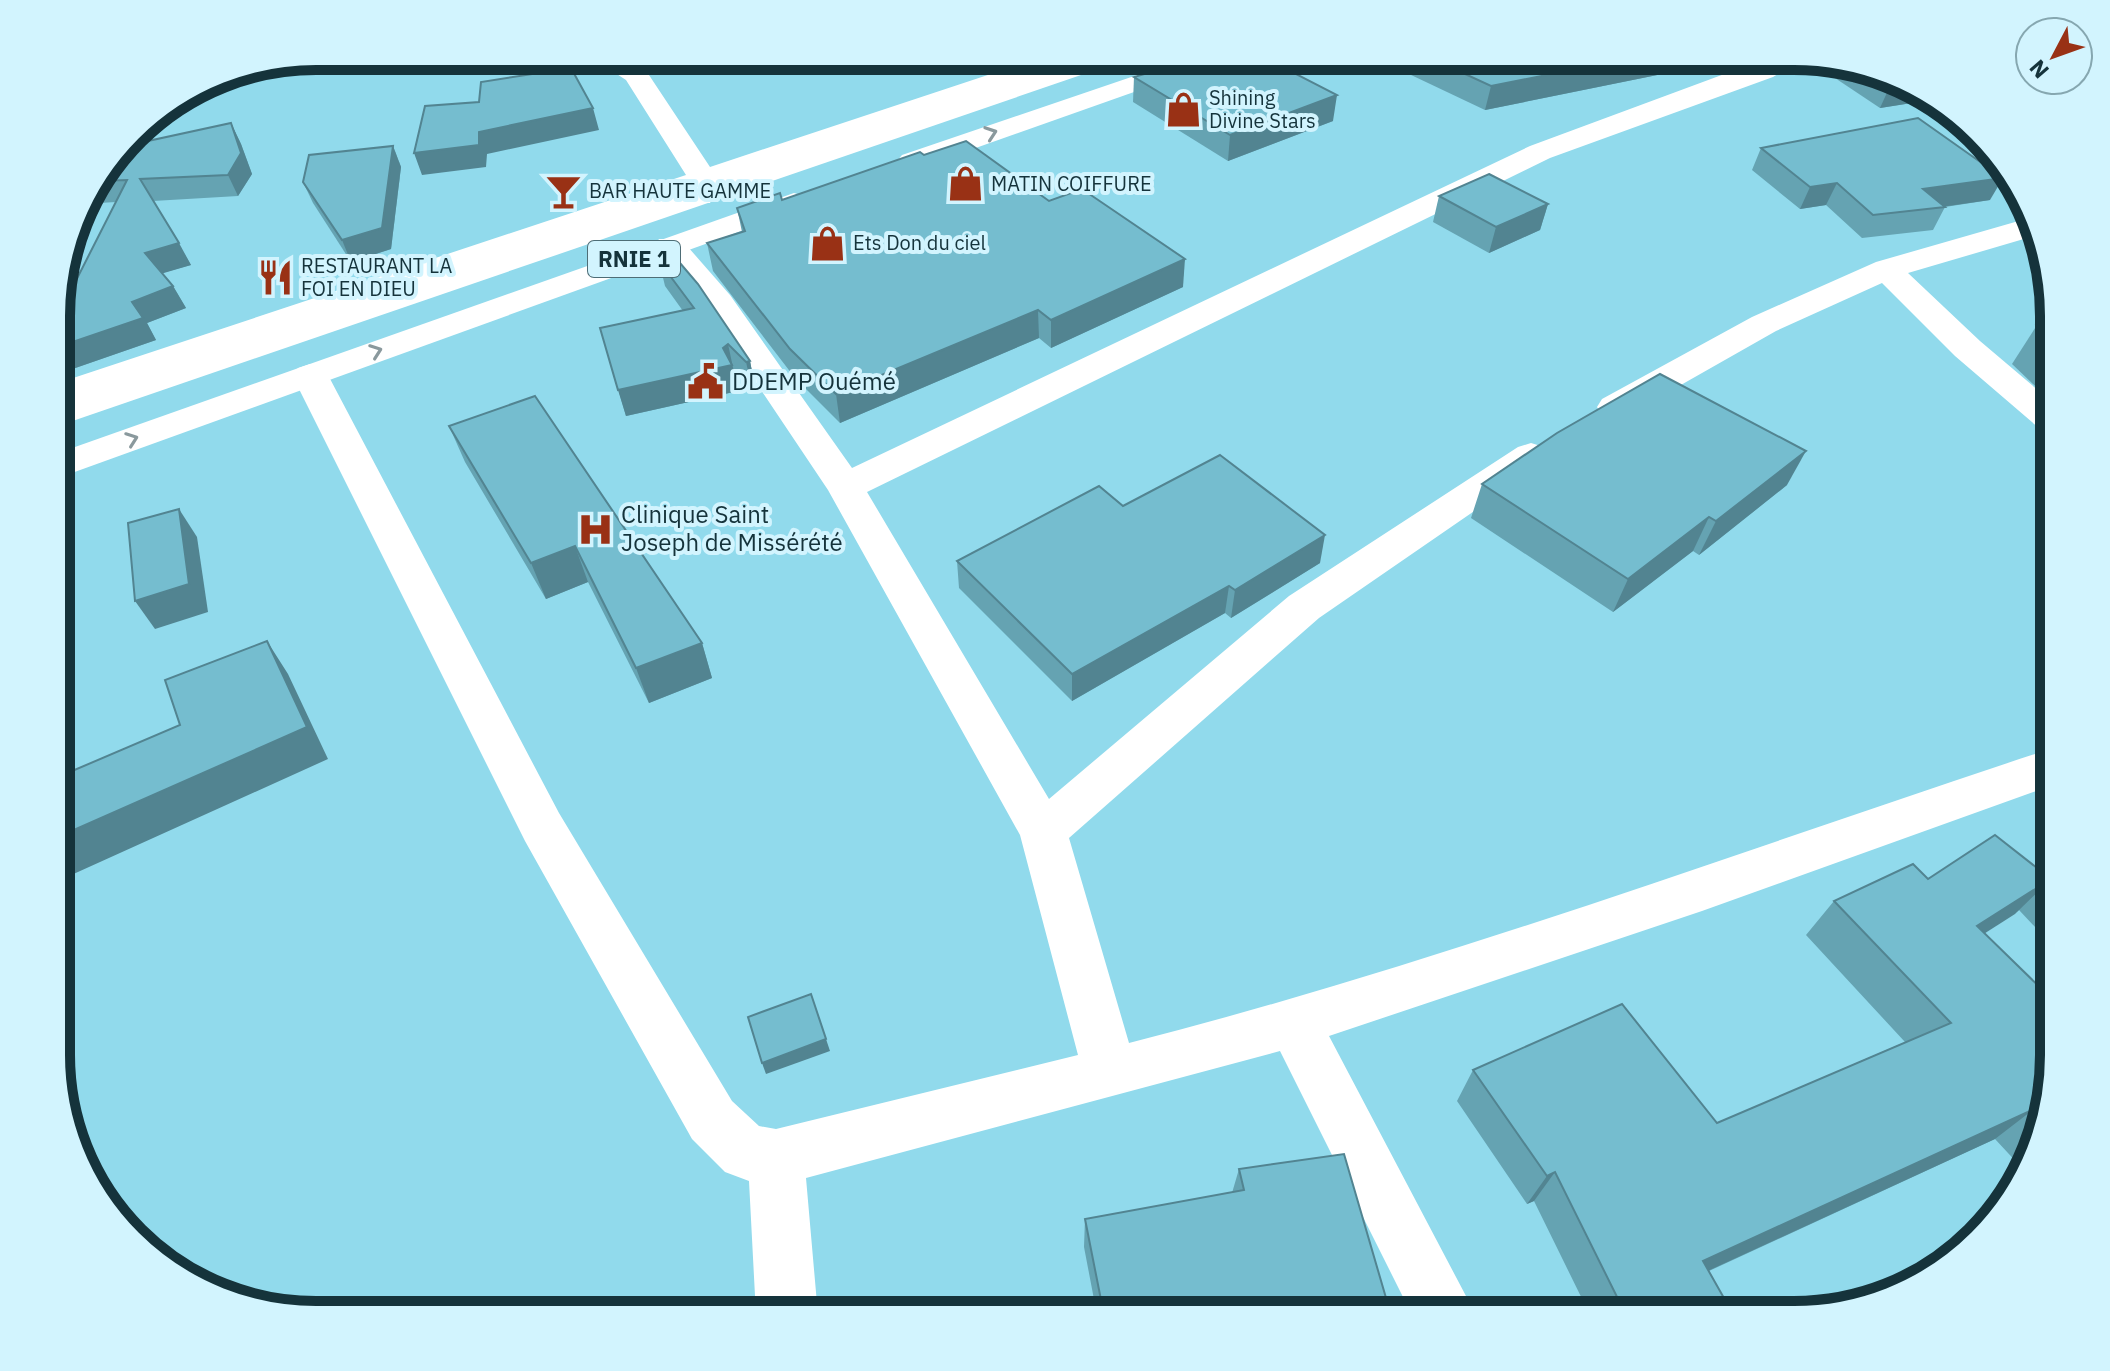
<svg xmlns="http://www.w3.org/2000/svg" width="2110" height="1371" font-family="'IBM Plex Sans',sans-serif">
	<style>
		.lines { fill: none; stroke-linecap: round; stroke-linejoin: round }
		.minor { fill: #fff; fill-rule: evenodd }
		.highway { fill: #fff; fill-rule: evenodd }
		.wall { fill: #65a3b2 }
		.shaded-wall { fill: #528491 }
		.building { fill: #75bdcf; stroke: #528491; stroke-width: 2 }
		.oneway { stroke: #8a999d }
		.labels { text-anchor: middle; stroke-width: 8; stroke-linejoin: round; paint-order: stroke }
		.far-poi-label { font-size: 20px; fill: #15333b; stroke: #d2f4fe; text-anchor: start }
		.shield { fill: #d2f4fe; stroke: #4e6d76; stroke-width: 2 }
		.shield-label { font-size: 22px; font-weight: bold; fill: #15333b }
		.poi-label { font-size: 24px; fill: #15333b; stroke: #d2f4fe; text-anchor: start }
		.rim { fill: none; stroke: #15333b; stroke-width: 10 }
	</style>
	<rect width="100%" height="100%" fill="#91daec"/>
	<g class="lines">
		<g class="minor">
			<polygon points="589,56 626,56 645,69 710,167 1045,56 1084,56 1080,62 718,184 710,203 688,203 685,195 58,406 58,383 686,175 626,80"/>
			<path d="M 1773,56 L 1805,58 L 1773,77 L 1550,158 L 867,492 L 1049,799 L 1289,596 L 1518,447 L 1531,443 L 1544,447 L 1550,455 L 1544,463 L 1319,618 L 1069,838 L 1129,1043 C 1442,963 1746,849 2053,748 L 2053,785 L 1702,911 L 1329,1036 L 1476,1315 L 1412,1315 L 1280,1051 L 806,1178 L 818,1315 L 756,1315 L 749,1181 L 725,1172 L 692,1139 L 525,841 L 292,375 L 298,368 L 310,364 L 322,368 L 328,375 L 559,813 L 732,1101 L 759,1126 L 776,1129 L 1078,1055 L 1020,835 L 828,490 L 706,308 L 654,246 L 659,239 L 681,239 L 730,295 L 852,468 L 1530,146 Z"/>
			<polygon points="2029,218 2034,236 1908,273 1980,341 2053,403 2053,432 2040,429 1955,356 1882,283 1776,331 1628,415 1615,418 1602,415 1597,407 1602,399 1752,317 1876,262"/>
		</g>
		<g class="highway">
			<polygon points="1084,56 1123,56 1119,62 58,426 58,403"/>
			<polygon points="1193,56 1203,63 1199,69 922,167 902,167 897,161 902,155"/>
			<polygon points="794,193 805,196 809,202 805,208 58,478 58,453"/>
		</g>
	</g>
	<g class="wall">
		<polygon points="739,56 810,56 811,61 795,63 790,68 783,64 741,68"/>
		<polygon points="1371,56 1683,56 1677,71 1485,110"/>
		<polygon points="1805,58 1877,70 1937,99 1880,108"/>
		<polygon points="1134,77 1333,121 1228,161 1133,102"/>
		<polygon points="231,123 241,144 252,174 238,196 153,201 191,265 162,273 173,286 186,308 147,323 156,340 58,374 58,316 116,202 82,204 83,201 125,146"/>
		<polygon points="393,146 401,167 391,249 351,262 313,203 303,182"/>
		<polygon points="1761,148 1990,200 1945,207 1933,230 1862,238 1826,205 1800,209 1752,170"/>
		<polygon points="924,155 1049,201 1183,287 1051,348 1039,338 840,423 795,378 713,271 707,243 742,232 737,208 782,200"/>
		<polygon points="1439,196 1548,204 1540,230 1489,253 1433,222"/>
		<polygon points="659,261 750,361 755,387 752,388 733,370 738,391 626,416 600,328 683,311 665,286"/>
		<polygon points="2053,323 2053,403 2012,364 2037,325"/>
		<polygon points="449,426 702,643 712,678 649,703 588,582 546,599 465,462"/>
		<polygon points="1482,484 1787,485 1699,555 1693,551 1613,612 1471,518"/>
		<polygon points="1123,506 1320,563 1231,618 1225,613 1072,701 959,588 957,561"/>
		<polygon points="2053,874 2053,946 2019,910 1984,933 2053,1071 2021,1167 1995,1139 1709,1271 1733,1314 1590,1315 1534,1201 1527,1204 1457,1101 1473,1070 1717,1123 1905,1042 1806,935 1834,901 1928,879 2047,876"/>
		<polygon points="1239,1169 1391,1315 1097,1315 1084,1247 1085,1219 1232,1193"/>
	</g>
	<g class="shaded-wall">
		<polygon points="739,56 782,56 783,64 741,68"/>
		<polygon points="788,56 810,56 811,61 795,63 790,68"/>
		<polygon points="1642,56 1683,56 1677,71 1485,110 1491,86"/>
		<polygon points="1906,84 1937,99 1880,108 1890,86"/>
		<polygon points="1337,95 1333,121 1228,161 1230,135"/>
		<polygon points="593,108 599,130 487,154 486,167 422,175 414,153 479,132"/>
		<polygon points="231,123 241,144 252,174 238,196 228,175"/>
		<polygon points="393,146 401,167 391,249 351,262 342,240"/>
		<polygon points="2003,178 1990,200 1927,209 1923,189"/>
		<polygon points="1837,183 1826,205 1800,209 1810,187"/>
		<polygon points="1548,204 1540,230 1489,253 1496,227"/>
		<polygon points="179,243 191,265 157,275 145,253"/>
		<polygon points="1185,259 1183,287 1051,348 1051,320"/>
		<polygon points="173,286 186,308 147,323 156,340 58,374 58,347 132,302"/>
		<polygon points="1038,310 1039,338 840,423 836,394"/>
		<polygon points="728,344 738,391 626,416 618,390 723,348"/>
		<polygon points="750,361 755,387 752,388 746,362"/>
		<polygon points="1806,451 1787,485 1699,555 1716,521"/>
		<polygon points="179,509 197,537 208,612 155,629 135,601"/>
		<polygon points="1709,517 1693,551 1613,612 1628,579"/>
		<polygon points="1325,535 1320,563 1231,618 1235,590"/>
		<polygon points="575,546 588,582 546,599 531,563"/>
		<polygon points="1229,586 1225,613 1072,701 1072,674"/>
		<polygon points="58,638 68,817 58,807"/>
		<polygon points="267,641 288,674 328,759 58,881 58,837 307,727"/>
		<polygon points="702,643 712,678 649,703 636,668"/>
		<polygon points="2051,879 2015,914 1943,960 1977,926"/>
		<polygon points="826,1039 830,1051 766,1074 762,1063"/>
		<polygon points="2034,1109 1995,1139 1675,1286 1703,1261"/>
		<polygon points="1555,1172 1534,1201 1527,1204 1547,1176"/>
	</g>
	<g class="building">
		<polygon points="1206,56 1261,56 1337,95 1230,135 1134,77"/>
		<polygon points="1426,56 1642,56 1491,86"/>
		<polygon points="1861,67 1877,70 1906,84 1890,86"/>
		<polygon points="571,68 593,108 479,132 479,145 414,153 425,106 479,102 481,82"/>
		<polygon points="1918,118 2003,178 1923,189 1945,207 1873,215 1837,183 1810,187 1761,148"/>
		<polygon points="231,123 241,153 228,175 140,179 179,243 145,253 173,286 132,302 143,318 58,347 58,316 127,180 98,181 125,146"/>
		<polygon points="966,141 1049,201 1082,189 1185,259 1051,320 1038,310 836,394 790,349 707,243 745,231 737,208 780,193 782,200 920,152 924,155"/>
		<polygon points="393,146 382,228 342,240 303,182 309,155"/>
		<polygon points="1489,174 1548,204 1496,227 1439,196"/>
		<polygon points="674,256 698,284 750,361 746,362 728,344 723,348 732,365 618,390 600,328 694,308 659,261"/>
		<polygon points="2053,323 2053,339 2037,325"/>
		<polygon points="1660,374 1806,451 1716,521 1709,517 1628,579 1482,484 1557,433"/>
		<polygon points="535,396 702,643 636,668 575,546 531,563 449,426"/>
		<polygon points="1220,455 1325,535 1235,590 1229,586 1072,674 957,561 1099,486 1123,506"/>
		<polygon points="179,509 189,584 135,601 128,523"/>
		<polygon points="267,641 307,727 58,837 58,777 180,725 165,680"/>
		<polygon points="1995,835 2051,879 1977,926 2053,1000 2053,1071 2039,1114 2034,1109 1703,1261 1733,1314 1626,1315 1555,1172 1547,1176 1473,1070 1622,1004 1717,1123 1951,1023 1834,901 1913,864 1928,879"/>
		<polygon points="2053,874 2053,901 2041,889 2051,879 2047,876"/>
		<polygon points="811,994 826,1039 762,1063 748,1017"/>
		<polygon points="1344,1154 1391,1315 1104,1315 1085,1219 1244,1190 1239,1169"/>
	</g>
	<defs><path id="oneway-chevron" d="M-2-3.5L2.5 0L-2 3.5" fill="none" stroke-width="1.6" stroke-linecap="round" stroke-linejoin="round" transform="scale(2)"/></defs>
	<g class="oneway">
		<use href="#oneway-chevron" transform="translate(991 133) rotate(-19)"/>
		<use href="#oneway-chevron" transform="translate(376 351) rotate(-20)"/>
		<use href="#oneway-chevron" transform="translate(132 439) rotate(-20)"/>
	</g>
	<defs>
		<symbol id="shop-bare" viewBox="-9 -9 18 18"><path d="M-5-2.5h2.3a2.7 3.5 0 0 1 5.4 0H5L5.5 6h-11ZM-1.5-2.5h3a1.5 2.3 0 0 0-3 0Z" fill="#993115" stroke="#d2f4fe" stroke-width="2.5" paint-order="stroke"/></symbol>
		<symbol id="bar-bare" viewBox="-9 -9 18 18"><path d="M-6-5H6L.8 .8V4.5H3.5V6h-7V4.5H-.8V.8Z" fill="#993115" stroke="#d2f4fe" stroke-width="2.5" paint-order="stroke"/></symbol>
		<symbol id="restaurant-bare" viewBox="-9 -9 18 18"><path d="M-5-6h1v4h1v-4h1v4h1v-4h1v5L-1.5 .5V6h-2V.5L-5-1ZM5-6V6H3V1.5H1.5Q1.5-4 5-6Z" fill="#993115" stroke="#d2f4fe" stroke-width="2.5" paint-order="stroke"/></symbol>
		<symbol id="civic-bare" viewBox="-9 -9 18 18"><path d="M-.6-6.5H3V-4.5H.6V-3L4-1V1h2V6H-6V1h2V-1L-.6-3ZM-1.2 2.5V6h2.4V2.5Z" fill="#993115" stroke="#d2f4fe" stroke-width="2.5" paint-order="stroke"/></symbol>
		<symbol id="hospital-bare" viewBox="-9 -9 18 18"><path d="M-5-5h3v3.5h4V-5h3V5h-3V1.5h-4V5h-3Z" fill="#993115" stroke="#d2f4fe" stroke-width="2.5" paint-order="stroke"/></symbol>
	</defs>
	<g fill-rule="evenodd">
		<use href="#shop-bare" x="1158" y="84" width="51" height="51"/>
		<use href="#shop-bare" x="940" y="158" width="51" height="51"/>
		<use href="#bar-bare" x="538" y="166" width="51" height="51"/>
		<use href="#shop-bare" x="802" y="218" width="51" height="51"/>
		<use href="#restaurant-bare" x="250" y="252" width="51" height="51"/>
		<use href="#civic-bare" x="680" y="356" width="51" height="51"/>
		<use href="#hospital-bare" x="570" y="504" width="51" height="51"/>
	</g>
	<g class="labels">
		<g class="far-poi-label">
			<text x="1209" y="105">Shining<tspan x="1209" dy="23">Divine Stars</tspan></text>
			<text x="991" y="191">MATIN COIFFURE</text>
			<text x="589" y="198">BAR HAUTE GAMME</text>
			<text x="853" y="250">Ets Don du ciel</text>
			<text x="301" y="273">RESTAURANT LA<tspan x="301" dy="23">FOI EN DIEU</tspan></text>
		</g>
		<rect class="shield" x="588" y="241" width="92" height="36" rx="6"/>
		<g class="shield-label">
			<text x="634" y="267">RNIE 1</text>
		</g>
		<g class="poi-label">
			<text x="732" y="390">DDEMP Ouémé</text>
			<text x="621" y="523">Clinique Saint<tspan x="621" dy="28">Joseph de Missérété</tspan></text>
		</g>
	</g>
	<path d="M0 0H2110V1371H0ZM316 70H1794A246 246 0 0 1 2040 316V1055A246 246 0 0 1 1794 1301H316A246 246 0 0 1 70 1055V316A246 246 0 0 1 316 70Z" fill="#d2f4fe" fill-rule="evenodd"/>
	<path class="rim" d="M316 70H1794A246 246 0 0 1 2040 316V1055A246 246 0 0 1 1794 1301H316A246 246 0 0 1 70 1055V316A246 246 0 0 1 316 70Z"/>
	<g transform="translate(2054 56) rotate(229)"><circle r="38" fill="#d2f4fe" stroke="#86a7b0" stroke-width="2"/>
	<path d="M0-6L14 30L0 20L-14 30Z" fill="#993115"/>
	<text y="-12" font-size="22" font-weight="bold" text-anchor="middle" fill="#15333b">N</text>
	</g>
</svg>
